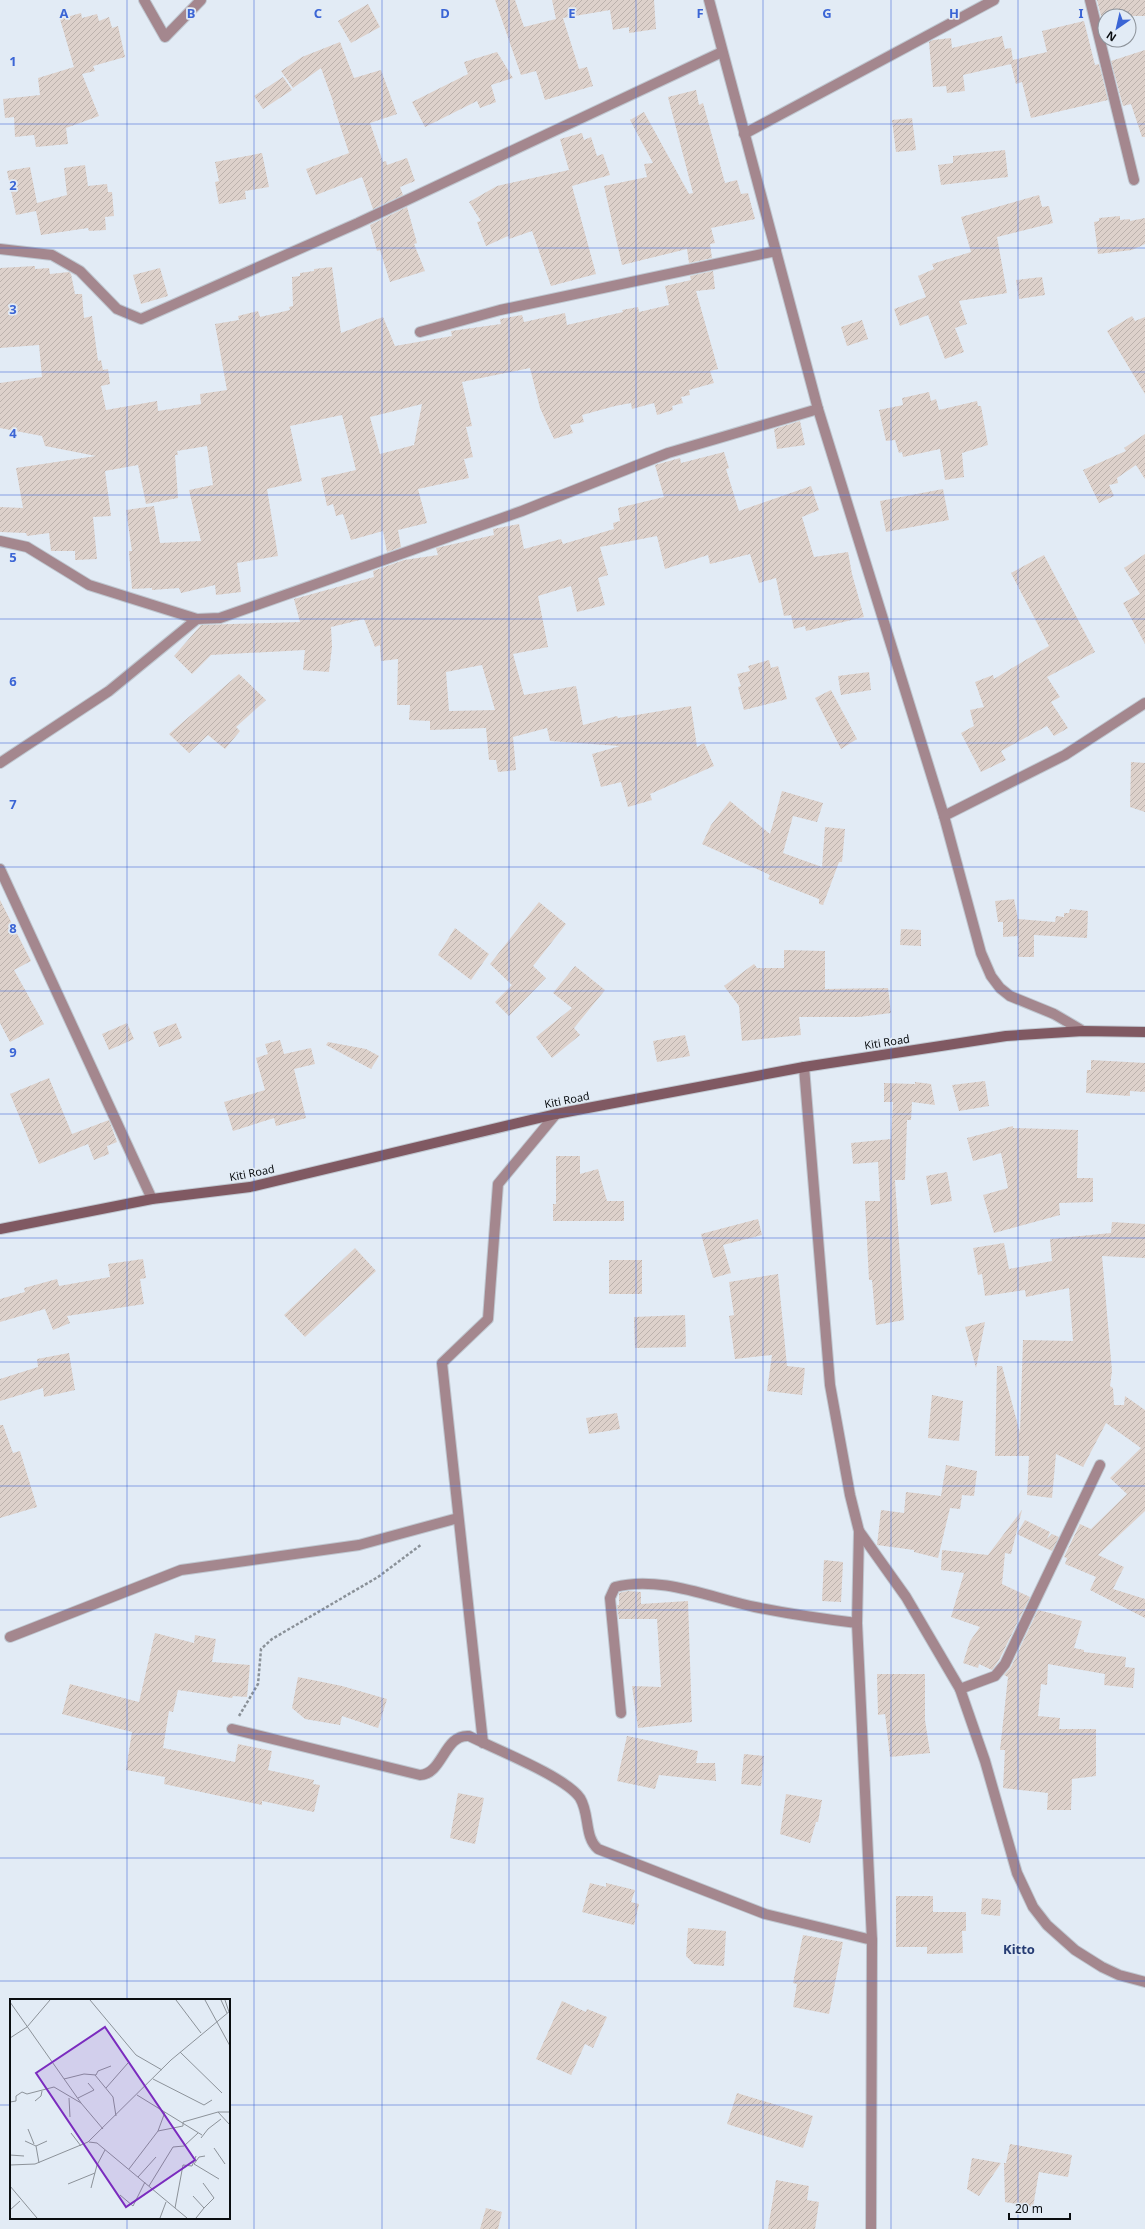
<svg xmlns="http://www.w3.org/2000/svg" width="1145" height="2229" font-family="'Noto Sans',sans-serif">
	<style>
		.building { fill: url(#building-hatch); fill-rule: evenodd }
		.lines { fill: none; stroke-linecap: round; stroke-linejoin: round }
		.street-casing { stroke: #bfc7d0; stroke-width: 12 }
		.secondary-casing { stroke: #bfc7d0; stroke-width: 12 }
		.path { stroke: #8a9198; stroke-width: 2.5; stroke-dasharray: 3 2; stroke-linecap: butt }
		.street { stroke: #a4878e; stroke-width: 10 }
		.secondary { stroke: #805962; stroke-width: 10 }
		.grid { fill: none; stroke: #3b65d5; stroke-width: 1; stroke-opacity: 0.55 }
		.labels { text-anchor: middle; stroke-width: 3.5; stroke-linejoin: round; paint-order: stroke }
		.street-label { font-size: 11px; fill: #0a0d10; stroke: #e2ebf5 }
		.quarter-label { font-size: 13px; font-weight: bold; fill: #253b73; stroke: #e2ebf5 }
		.inset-road { fill: none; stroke: #8c9299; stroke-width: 1 }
		.view { fill: #7b2cbf; fill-opacity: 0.15; stroke: #7b2cbf; stroke-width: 2 }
		.inset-edge { fill: none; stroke: #0a0d10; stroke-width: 2 }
		.grid-label { font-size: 13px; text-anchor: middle; font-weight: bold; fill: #3b65d5; stroke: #e2ebf5; stroke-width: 3.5; stroke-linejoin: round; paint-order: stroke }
	</style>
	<defs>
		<pattern id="building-hatch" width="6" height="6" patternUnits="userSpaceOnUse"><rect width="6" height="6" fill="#ddd1cb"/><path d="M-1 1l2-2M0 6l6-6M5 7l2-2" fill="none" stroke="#bcb2ad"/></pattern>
	</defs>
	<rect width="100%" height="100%" fill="#e2ebf5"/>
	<g class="building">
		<polygon points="495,0 515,0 524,27 556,19 552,0 654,0 656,29 629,33 629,27 613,30 610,10 563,18 579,69 587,67 593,86 545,100 536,71 521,75"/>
		<polygon points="1097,0 1145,0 1145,16 1101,16"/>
		<polygon points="368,4 380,27 351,43 338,21"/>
		<polygon points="81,13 82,18 97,14 99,21 109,17 112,28 118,26 125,57 93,66 95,71 82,74 99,116 66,128 68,144 36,147 34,135 15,137 14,117 5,118 3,99 40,95 38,78 74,67 60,19"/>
		<polygon points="1084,21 1095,65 1099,64 1108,100 1031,118 1022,82 1016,84 1011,64 963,75 965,91 947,93 946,86 933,87 929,42 933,40 951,38 952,48 1002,36 1005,49 1011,48 1013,60 1047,52 1042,31"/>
		<polygon points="340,42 354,78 381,70 397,114 370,123 383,162 386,161 387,165 407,158 415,181 400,187 403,195 373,209 362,177 316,195 306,169 349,153 333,104 334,104 321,68 293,88 281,71 302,57"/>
		<polygon points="1145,50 1145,137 1142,137 1131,104 1123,106 1111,61"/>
		<polygon points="497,52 513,78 491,85 496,102 480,108 477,101 425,127 412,102 468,74 464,62"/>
		<polygon points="283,77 292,90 263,109 254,96"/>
		<polygon points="696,90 699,105 703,103 725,183 737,180 741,194 748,193 755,219 711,228 715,243 710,244 712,258 689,263 687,249 622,265 604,186 647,177 644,164 653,163 630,120 644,112 689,194 693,193 668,97"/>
		<polygon points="912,118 916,150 896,152 892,120"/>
		<polygon points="582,133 584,140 591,137 597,156 603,154 610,175 572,186 596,274 551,286 532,231 509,239 508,236 486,246 477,222 481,221 469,202 497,186 569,170 560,139"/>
		<polygon points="1005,150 1008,177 941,185 938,165 953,163 953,156"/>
		<polygon points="262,153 269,187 245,191 246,199 219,204 215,182 219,181 215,162"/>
		<polygon points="85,165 88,186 107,184 108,192 112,192 114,216 105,217 106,230 89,231 88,228 41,235 36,211 16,215 7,171 30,167 37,203 67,195 64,168"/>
		<polygon points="1039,195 1042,207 1049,206 1053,223 997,237 1007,293 959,301 967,324 955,328 964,352 945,359 928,315 900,326 894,309 926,297 918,276 934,269 932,264 971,252 961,217"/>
		<polygon points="407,207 417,243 414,244 425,271 390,282 380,250 377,251 370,225"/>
		<polygon points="1120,216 1120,220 1130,219 1130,221 1145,218 1145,244 1132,250 1098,254 1094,222 1099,221 1099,218"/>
		<path d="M 35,266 L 35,269 L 49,268 L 50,274 L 69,272 L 71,274 L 75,294 L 82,294 L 84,318 L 92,316 L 98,361 L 101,360 L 103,370 L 108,369 L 110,384 L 101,386 L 106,410 L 157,401 L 158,411 L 201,404 L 200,394 L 227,390 L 215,324 L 239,320 L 238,316 L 258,311 L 260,317 L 290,310 L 289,307 L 293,306 L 292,277 L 300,276 L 300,273 L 314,271 L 314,269 L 332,267 L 341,333 L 383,317 L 395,346 L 452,336 L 451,331 L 501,324 L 500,319 L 522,315 L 524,322 L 565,313 L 567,325 L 623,312 L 622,310 L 638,307 L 639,312 L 669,305 L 665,286 L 691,280 L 690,276 L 713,271 L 715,289 L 696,291 L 718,369 L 710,371 L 714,383 L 689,390 L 690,395 L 681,397 L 683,403 L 672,406 L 673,410 L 657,415 L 654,403 L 632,409 L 631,403 L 615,406 L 582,415 L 584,422 L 570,425 L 573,433 L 554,439 L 540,408 L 530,368 L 462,382 L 472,426 L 466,427 L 473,457 L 464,459 L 469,478 L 418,489 L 427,523 L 398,530 L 401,547 L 387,552 L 383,531 L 351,540 L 343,514 L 336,516 L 333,504 L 327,506 L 321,478 L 356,470 L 342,415 L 290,426 L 302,481 L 267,489 L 278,556 L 237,563 L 241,592 L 216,595 L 215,585 L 181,593 L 179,588 L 152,590 L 152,588 L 132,589 L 129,551 L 132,551 L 126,510 L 154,506 L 160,543 L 201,541 L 189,490 L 213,485 L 207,446 L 177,451 L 178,455 L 175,455 L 178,498 L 146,504 L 138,465 L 105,471 L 111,516 L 93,517 L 97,559 L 75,560 L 75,551 L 51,551 L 49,533 L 27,536 L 26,533 L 0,532 L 0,507 L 23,508 L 16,468 L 96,456 L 45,446 L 42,436 L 0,428 L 0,383 L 42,377 L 39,345 L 0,348 L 0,268 ZM 422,404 L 414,445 L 380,454 L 370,417 Z"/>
		<polygon points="160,268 168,296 141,304 133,275"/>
		<polygon points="1042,277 1045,295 1019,299 1016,280"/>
		<polygon points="1132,316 1135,321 1145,317 1145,394 1107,331"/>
		<polygon points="862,320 868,339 847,346 841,327"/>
		<polygon points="929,392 931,401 936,399 939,410 977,401 978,406 981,406 988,445 962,453 964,477 945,480 940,449 903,457 902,452 899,453 895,440 886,441 879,410 903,405 902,398"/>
		<polygon points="800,421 805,445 777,449 774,429"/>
		<polygon points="1145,434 1145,479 1136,465 1117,478 1118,483 1109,485 1114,496 1099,503 1083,470 1126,451 1124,448"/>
		<path d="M 724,452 L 729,468 L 726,469 L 739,511 L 811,486 L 819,510 L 802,517 L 814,557 L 848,552 L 852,574 L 864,617 L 806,631 L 805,626 L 794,629 L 791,615 L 784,616 L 776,578 L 759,583 L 750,554 L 710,564 L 708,555 L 665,569 L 657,536 L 600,547 L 608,575 L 598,578 L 605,605 L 577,612 L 571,586 L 538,596 L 548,647 L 513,654 L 524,695 L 576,686 L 583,725 L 617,716 L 618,718 L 691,706 L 697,747 L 704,743 L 714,766 L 650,794 L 652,800 L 628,807 L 621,782 L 601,787 L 592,754 L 620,746 L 550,741 L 547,728 L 513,737 L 516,770 L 498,772 L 496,760 L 489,760 L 486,728 L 430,730 L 430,721 L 409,720 L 410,705 L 397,705 L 398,659 L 381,661 L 380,645 L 375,647 L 364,619 L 331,627 L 332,647 L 329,672 L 303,670 L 305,650 L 211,655 L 192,674 L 174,656 L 201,625 L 300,622 L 294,599 L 374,577 L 373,571 L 404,560 L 438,555 L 436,548 L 494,535 L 493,529 L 519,524 L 524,549 L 561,539 L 563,544 L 614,529 L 613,523 L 620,521 L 618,508 L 664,497 L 655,465 L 680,458 L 681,463 ZM 482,665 L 495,710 L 449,711 L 446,672 Z"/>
		<polygon points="943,489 949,520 886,532 880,501"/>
		<polygon points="1145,554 1145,644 1123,603 1140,594 1124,568"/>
		<polygon points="1044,555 1095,652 1047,677 1060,697 1051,702 1068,728 1054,736 1047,726 1001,751 1006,760 981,772 961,733 974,726 970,710 984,707 975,682 993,675 994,679 1049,646 1011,573"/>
		<polygon points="769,660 771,668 778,666 787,699 744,710 738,687 741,686 737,674 750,671 748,666"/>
		<polygon points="869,672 871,690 841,695 838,676"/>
		<polygon points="239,674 266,700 236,727 240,731 225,749 208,735 189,753 169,734"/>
		<polygon points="831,690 857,739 841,749 815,698"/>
		<polygon points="1131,762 1145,763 1145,812 1130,807"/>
		<polygon points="782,791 823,803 817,822 793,816 783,853 822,867 825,827 845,829 842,862 839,862 823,905 819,904 819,899 768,879 770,875 702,844 711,825 730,801 770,834"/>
		<polygon points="1014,899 1018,919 1055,922 1056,916 1064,917 1064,913 1069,913 1070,909 1088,911 1087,938 1034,935 1034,957 1018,957 1018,936 1003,937 1003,922 998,922 995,901"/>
		<polygon points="0,900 31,961 14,970 44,1024 10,1042 0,1023"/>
		<polygon points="539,902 566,924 533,966 546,978 509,1016 495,1002 512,985 490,964"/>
		<polygon points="455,928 489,954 471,980 438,955"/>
		<polygon points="901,929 921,930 921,946 900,945"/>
		<polygon points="784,950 825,951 825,989 888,988 891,1013 859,1017 799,1017 801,1035 742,1041 739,1006 724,986 754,964 757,968 784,968"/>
		<polygon points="575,966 605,990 574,1028 580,1035 552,1058 536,1037 572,1008 553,993"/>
		<polygon points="127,1023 134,1039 109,1050 102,1034"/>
		<polygon points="176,1023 182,1038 159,1047 153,1032"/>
		<polygon points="685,1035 690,1056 657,1062 653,1041"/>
		<polygon points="280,1040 284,1054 311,1048 315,1064 294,1069 306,1118 276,1126 274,1118 233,1131 224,1102 265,1090 256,1058 268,1054 265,1044"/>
		<polygon points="328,1042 366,1049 379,1056 371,1069 326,1045"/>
		<polygon points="1091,1060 1145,1063 1145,1092 1130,1091 1130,1096 1086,1093 1087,1070 1091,1070"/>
		<polygon points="49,1078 72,1134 109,1120 117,1142 107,1146 109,1154 94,1160 88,1144 39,1164 10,1094"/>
		<polygon points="985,1081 989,1106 959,1111 952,1085"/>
		<polygon points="915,1082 931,1084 935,1105 912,1102 911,1120 907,1120 905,1180 895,1180 904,1320 876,1325 872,1280 869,1280 865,1201 880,1201 878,1162 853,1164 851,1143 891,1139 893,1102 884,1102 884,1083 915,1084"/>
		<polygon points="1013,1126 1013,1128 1078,1130 1077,1178 1093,1178 1093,1202 1059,1203 1060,1215 994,1233 983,1195 1008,1188 1001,1153 973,1161 967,1138"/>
		<polygon points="556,1156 580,1156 580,1174 598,1169 607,1201 624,1201 624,1221 553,1221 553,1204 556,1204"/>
		<polygon points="947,1172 952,1201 931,1205 926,1176"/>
		<polygon points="758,1219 762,1235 723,1245 731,1273 713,1278 701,1234"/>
		<polygon points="1112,1222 1145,1224 1145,1258 1102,1256 1112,1371 1110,1386 1113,1388 1114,1405 1124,1405 1125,1396 1145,1410 1145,1511 1098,1555 1124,1567 1113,1589 1145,1599 1145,1618 1090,1590 1096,1577 1065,1564 1067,1558 1064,1557 1080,1524 1091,1529 1127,1494 1110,1478 1141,1448 1106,1423 1083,1467 1056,1454 1052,1498 1027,1495 1029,1456 995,1456 997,1366 1002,1366 1020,1433 1023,1340 1073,1341 1069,1288 1026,1297 1025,1290 985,1296 982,1274 978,1275 973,1248 1004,1243 1009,1269 1052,1261 1050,1239 1111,1233"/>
		<polygon points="355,1248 376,1271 305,1337 284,1315"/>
		<polygon points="143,1259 146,1278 140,1279 144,1304 67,1316 70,1323 53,1330 45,1309 0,1322 0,1299 25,1292 24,1288 57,1279 59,1286 110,1277 108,1264"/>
		<rect x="609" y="1260" width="33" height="34"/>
		<polygon points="778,1274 787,1366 805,1368 802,1395 767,1391 772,1355 735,1359 729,1316 734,1315 729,1282"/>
		<polygon points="685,1315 686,1347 635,1348 634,1317"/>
		<polygon points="985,1322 976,1368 965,1327"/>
		<polygon points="69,1353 75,1390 44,1397 43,1388 0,1401 0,1379 38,1367 37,1359"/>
		<polygon points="932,1395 963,1401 959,1441 928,1438"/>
		<polygon points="617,1413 620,1429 589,1434 586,1418"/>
		<polygon points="0,1425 3,1425 13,1453 20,1451 37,1507 0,1518"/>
		<polygon points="946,1465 977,1471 974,1496 962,1495 960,1509 950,1508 938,1558 914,1552 914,1550 877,1545 881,1510 904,1513 906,1492 941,1496"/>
		<polygon points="1022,1510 1011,1554 1005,1553 1002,1584 1030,1597 999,1660 992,1670 979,1664 978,1668 963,1663 970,1641 980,1627 951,1617 964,1573 941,1570 942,1550 988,1555"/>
		<polygon points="1025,1520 1050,1532 1047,1539 1052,1534 1059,1537 1052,1551 1017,1534"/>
		<polygon points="824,1560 843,1562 841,1602 822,1601"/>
		<polygon points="628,1591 641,1592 641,1604 688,1601 692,1722 638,1728 632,1686 661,1687 657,1619 619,1619 617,1605 619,1605 619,1593"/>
		<polygon points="1038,1610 1082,1621 1074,1648 1084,1650 1084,1652 1126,1657 1125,1667 1135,1668 1133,1688 1104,1685 1105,1674 1048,1664 1047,1685 1041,1684 1038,1716 1060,1718 1059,1729 1096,1729 1096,1776 1072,1779 1071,1810 1047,1810 1048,1793 1003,1788 1005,1750 1000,1750 1008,1677 1004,1675 1011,1667"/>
		<polygon points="155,1633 194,1643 195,1635 216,1639 212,1662 250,1665 247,1697 233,1696 232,1698 178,1690 173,1712 169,1711 163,1748 235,1762 238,1744 272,1751 268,1770 314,1780 313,1784 320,1785 314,1812 262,1801 262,1805 164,1784 165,1777 126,1770 132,1732 62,1714 70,1684 139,1702"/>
		<polygon points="877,1674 925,1674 925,1720 930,1753 890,1757 885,1714 878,1715"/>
		<polygon points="298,1677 342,1686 387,1699 378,1728 342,1716 340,1725 305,1719 292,1708"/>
		<polygon points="627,1736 698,1751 696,1763 715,1763 716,1781 659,1775 655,1789 617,1781"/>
		<polygon points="744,1754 764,1756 761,1786 741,1784"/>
		<polygon points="458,1793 484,1798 475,1844 450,1838"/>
		<polygon points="786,1794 822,1800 818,1822 816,1822 810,1843 780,1834"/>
		<polygon points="590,1883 606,1887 606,1883 635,1890 631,1902 639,1904 634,1925 582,1912"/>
		<polygon points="896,1896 933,1896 933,1912 966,1912 966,1931 962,1931 963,1953 927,1954 927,1947 896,1947"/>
		<polygon points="982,1898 1001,1900 1000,1916 981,1914"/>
		<polygon points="688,1928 726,1931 724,1966 694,1964 686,1956"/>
		<polygon points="803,1935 843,1942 829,2014 793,2007 797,1984 793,1983"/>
		<polygon points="562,2001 586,2012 587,2009 607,2017 593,2048 585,2044 571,2075 536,2059"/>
		<polygon points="737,2093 813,2116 803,2148 727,2124"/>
		<polygon points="1010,2144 1072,2155 1068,2177 1039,2172 1033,2207 1005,2202 1004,2163 1006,2163"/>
		<polygon points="972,2158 1001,2163 979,2196 967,2189"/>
		<polygon points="776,2180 809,2186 807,2200 819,2202 815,2229 768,2229"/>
		<polygon points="486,2208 502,2212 498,2229 480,2229"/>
	</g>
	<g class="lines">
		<defs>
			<g id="street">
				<polyline points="144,0 165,37 201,0"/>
				<polyline points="709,0 818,409 944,816 981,953 991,976 1000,988 1010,996 1054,1014 1083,1031"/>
				<polyline points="1090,0 1134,180"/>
				<polyline points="744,134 994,0"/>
				<polyline points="0,249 52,255 80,271 117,309 141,319 358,223 722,52"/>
				<polyline points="420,332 500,310 776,251"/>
				<polyline points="0,541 27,547 89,585 197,619 220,618 522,511 668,453 818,409"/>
				<polyline points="0,763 109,691 197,619"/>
				<polyline points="944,816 1065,755 1145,703"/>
				<polyline points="0,869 152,1199"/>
				<polyline points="804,1067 830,1385 850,1495 859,1531 906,1597 960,1689 985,1761 1017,1873 1033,1907 1047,1925 1075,1950 1102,1967 1119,1975 1145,1982"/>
				<polyline points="859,1531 857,1623 872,1940 871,2229"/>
				<polyline points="10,1637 181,1570 359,1545 458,1518"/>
				<polyline points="960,1689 995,1676 1005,1664 1100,1465"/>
				<path d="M 621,1713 L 610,1598 L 615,1587 C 660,1575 711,1598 755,1607 C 789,1614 823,1619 857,1623"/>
				<path d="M 232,1729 L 420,1775 C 443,1774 444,1734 469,1736 C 495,1749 566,1777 580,1798 C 590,1814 584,1837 598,1849 L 765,1914 L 872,1940"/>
				<polyline points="483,1743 442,1363 488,1319 498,1184 556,1114"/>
			</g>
			<polyline id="secondary" points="0,1229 152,1199 250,1187 556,1114 804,1067 1006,1036 1083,1031 1145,1032"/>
		</defs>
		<use href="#street" class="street-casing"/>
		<use href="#secondary" class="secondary-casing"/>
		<polyline class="path" points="239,1716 258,1684 261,1649 272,1639 378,1577 422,1544"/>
		<use href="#street" class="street"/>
		<use href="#secondary" class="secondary"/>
	</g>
	<path class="grid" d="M 127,0 L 127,2000M 254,0 L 254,2229M 382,0 L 382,2229M 509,0 L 509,2229M 636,0 L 636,2229M 763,0 L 763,2229M 891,0 L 891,2229M 1018,0 L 1018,2229M 0,124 L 1145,124M 0,248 L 1145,248M 0,372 L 1145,372M 0,495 L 1145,495M 0,619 L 1145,619M 0,743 L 1145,743M 0,867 L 1145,867M 0,991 L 1145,991M 0,1114 L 1145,1114M 0,1238 L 1145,1238M 0,1362 L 1145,1362M 0,1486 L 1145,1486M 0,1610 L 1145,1610M 0,1734 L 1145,1734M 0,1858 L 1145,1858M 0,1981 L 1145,1981M 0,2105 L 11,2105M 229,2105 L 1145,2105M 127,2218 L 127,2229"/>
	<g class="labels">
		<g class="street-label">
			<text transform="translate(887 1042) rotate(-9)" y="4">Kiti Road</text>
			<text transform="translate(567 1100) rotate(-11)" y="4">Kiti Road</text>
			<text transform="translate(252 1173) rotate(-11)" y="4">Kiti Road</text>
		</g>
		<g class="quarter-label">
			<text x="1019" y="1954">Kitto</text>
		</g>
	</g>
	<g transform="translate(10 1999)">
		<rect width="220" height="220" fill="#e2ebf5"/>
		<path class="inset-road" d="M 80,1 L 126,56 L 152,71M 166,1 L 191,34M 195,1 L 220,47M 211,1 L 217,14M 215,1 L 219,13M 0,3 L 71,104M 0,39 L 17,28 L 40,1M 170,53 L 212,94M 85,76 L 103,98 L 106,117M 54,80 L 74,75 L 86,76 L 88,72 L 101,67M 143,80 L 194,106 L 202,101M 96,89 L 118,64M 127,96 L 192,136M 59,99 L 60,118M 68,99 L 84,91 L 78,84M 25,102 L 31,97 L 32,92M 0,103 L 6,102 L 6,97 L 12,93 L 17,95 L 44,88 L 71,104 L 93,130M 208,113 L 220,126M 18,130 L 24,145M 148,132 L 155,113M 61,134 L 71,147M 191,139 L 198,130 L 211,120M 15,142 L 26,147 L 29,164M 79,143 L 87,144 L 177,219M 26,147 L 37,142M 204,149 L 215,165M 0,156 L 14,157M 195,157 L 189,158 L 184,165 L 209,180M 0,166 L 25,165 L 78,143 L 161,61 L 220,12M 119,170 L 148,132 L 173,127 L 173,123 L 208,113 L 220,113M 128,178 L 146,158M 193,184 L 204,199 L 194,209M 58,185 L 85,174M 0,187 L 27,219M 139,187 L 163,148 L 174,147 L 188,134M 81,189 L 87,166 L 95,151M 110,196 L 123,207 L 135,183M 183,197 L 194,209 L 186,219M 165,209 L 173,166 L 182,167 L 186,157M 0,211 L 10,202M 150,219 L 156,203"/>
		<path class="view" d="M 95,28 L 185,161 L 116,208 L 26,74 Z"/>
		<rect width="220" height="220" class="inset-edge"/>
	</g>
	<g class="grid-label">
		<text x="64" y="18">A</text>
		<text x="191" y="18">B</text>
		<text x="318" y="18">C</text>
		<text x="445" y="18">D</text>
		<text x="572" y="18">E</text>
		<text x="700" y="18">F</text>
		<text x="827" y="18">G</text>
		<text x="954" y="18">H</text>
		<text x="1081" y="18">I</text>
		<text x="13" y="66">1</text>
		<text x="13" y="190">2</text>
		<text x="13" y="314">3</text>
		<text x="13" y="438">4</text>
		<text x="13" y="562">5</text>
		<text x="13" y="686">6</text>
		<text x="13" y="809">7</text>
		<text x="13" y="933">8</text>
		<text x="13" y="1057">9</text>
	</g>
	<g transform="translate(1117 28) rotate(214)"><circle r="19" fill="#e2ebf5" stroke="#8c9299"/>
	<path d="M0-3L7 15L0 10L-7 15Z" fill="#3b65d5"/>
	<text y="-6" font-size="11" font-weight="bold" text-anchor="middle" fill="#0a0d10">N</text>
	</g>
	<path d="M1009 2213v6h61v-6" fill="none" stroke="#0a0d10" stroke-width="2"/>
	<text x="1015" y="2213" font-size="12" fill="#0a0d10" stroke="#e2ebf5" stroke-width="3" paint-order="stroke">20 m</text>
</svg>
